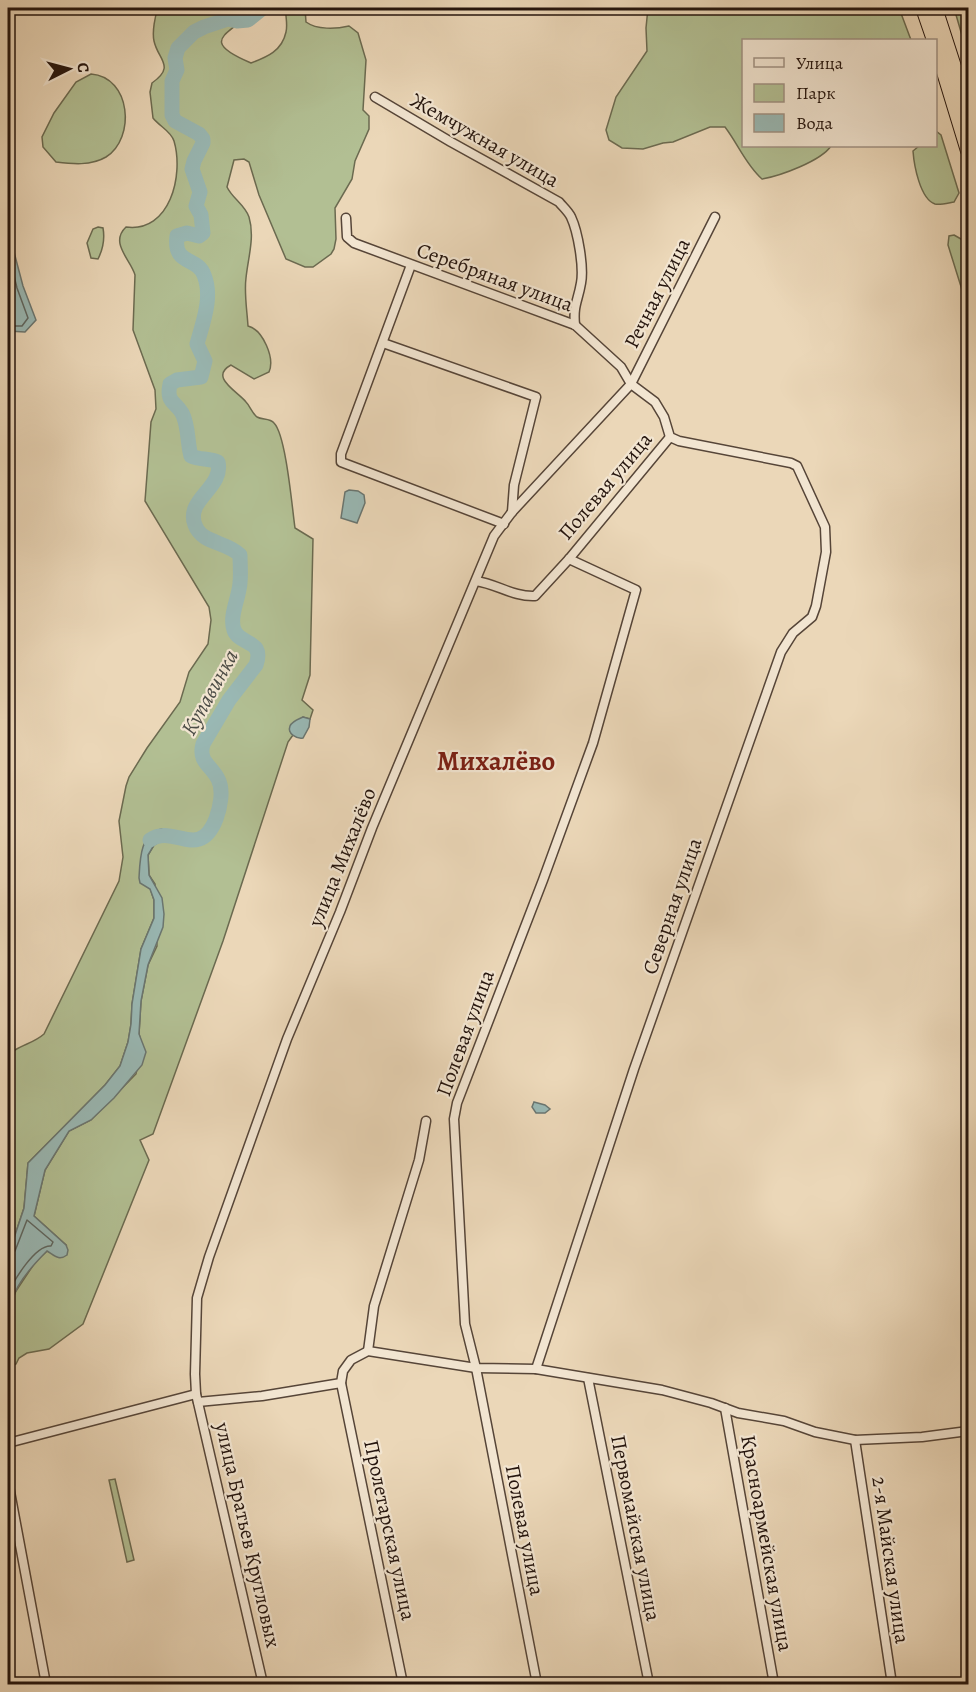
<svg xmlns="http://www.w3.org/2000/svg" width="976" height="1692" font-family="Alegreya,serif">
	<style>
		.green { fill: #b2bf93; stroke: #6b6a50; stroke-width: 1.5 }
		.water { fill: #99b8b4; stroke: #6a7671; stroke-width: 1.5 }
		.lines { fill: none; stroke-linecap: round; stroke-linejoin: round }
		.shore { stroke: #5e6660; stroke-width: 1.5 }
		.river { stroke: #99b8b4; stroke-width: 15 }
		.minor-casing { stroke: #564538; stroke-width: 11 }
		.trunk-casing { stroke: #24140d; stroke-width: 16 }
		.minor { stroke: #f2e5d1; stroke-width: 8 }
		.trunk { stroke: #ebd7b8; stroke-width: 14 }
		.labels { text-anchor: middle; stroke-width: 4.5; stroke-linejoin: round; paint-order: stroke }
		.street-label { font-size: 21px; fill: #24140d; stroke: #f2e5d1 }
		.water-label { font-size: 22px; font-style: italic; fill: #4d4d47; stroke: #f2e5d1 }
		.district-label { font-size: 27px; font-weight: bold; fill: #7a1f14; stroke: #f2e5d1 }
	</style>
	<rect width="100%" height="100%" fill="#ebd7b8"/>
	<filter id="stains"><feTurbulence type="fractalNoise" baseFrequency=".00333" numOctaves="4"/><feColorMatrix values="0 0 0 0 .2 0 0 0 0 .09 0 0 0 0 .02 0 0 0 .5 -.17"/></filter>
	<radialGradient id="worn" r=".72"><stop offset=".6" stop-color="#630" stop-opacity="0"/><stop offset="1" stop-color="#630" stop-opacity=".3"/></radialGradient>
	<g class="green">
		<path d="M 158,8 L 249,8 C 243,33 189,37 251,63 C 267,57 282,51 286,32 C 288,24 285,16 286,8 L 305,8 L 306,22 C 317,30 336,29 349,26 L 358,33 L 366,60 L 363,110 L 369,116 L 369,129 L 355,161 L 352,179 L 335,208 L 336,239 L 334,249 L 331,254 L 313,267 L 305,267 L 286,259 L 259,195 L 249,162 L 244,159 L 234,160 L 227,187 C 232,198 245,205 249,217 C 255,237 248,258 246,278 C 244,293 247,310 248,326 C 263,330 275,358 269,372 L 254,379 L 231,365 C 209,377 237,391 246,402 C 250,406 252,413 257,417 C 262,420 270,418 274,423 C 286,435 292,507 295,528 L 313,539 L 310,675 L 302,700 L 313,710 L 310,719 L 303,717 L 290,731 L 293,735 L 288,742 L 223,941 L 153,1134 L 140,1140 L 149,1160 L 83,1324 L 49,1349 L 27,1353 L 19,1358 L 16,1364 L 8,1369 L 8,1322 L 12,1314 L 12,1300 L 16,1291 L 36,1261 L 47,1251 L 66,1245 L 34,1216 L 45,1170 L 69,1131 L 91,1120 L 136,1074 L 142,1045 L 139,1034 L 141,1001 L 148,965 L 157,946 L 155,884 L 149,875 L 148,855 L 154,845 L 165,838 L 150,834 L 145,884 L 150,888 L 154,900 L 154,918 L 141,949 L 132,1004 L 131,1024 L 128,1042 L 120,1066 L 105,1085 L 28,1163 L 24,1208 L 8,1256 L 8,1108 L 13,1104 C 10,1092 0,1058 15,1050 C 25,1044 35,1042 44,1034 L 119,881 L 123,857 L 119,821 L 126,786 L 129,777 L 147,748 L 180,702 L 189,672 L 208,644 L 211,620 L 209,607 L 145,501 L 151,422 L 156,409 L 155,390 L 133,330 L 135,275 C 131,260 109,243 126,227 C 170,233 184,175 174,141 C 171,131 159,126 153,118 L 150,92 L 152,83 C 176,66 158,60 154,41 C 152,32 155,16 158,8 Z"/>
		<path d="M 648,8 L 899,8 L 911,40 L 744,40 L 744,146 L 831,146 C 821,161 780,176 762,179 C 746,165 738,144 725,127 L 710,127 L 673,142 L 663,143 L 643,149 L 622,148 L 609,140 L 606,130 L 616,97 L 647,51 L 646,28 Z"/>
		<polygon points="954,8 968,8 968,56"/>
		<path d="M 91,74 C 131,77 136,138 106,157 C 91,166 72,164 56,162 L 43,147 L 42,137 L 54,113 L 76,82 Z"/>
		<path d="M 936,131 L 941,135 L 959,193 L 954,202 C 948,203 940,205 935,204 C 920,199 914,165 913,151 L 919,146 L 936,146 Z"/>
		<path d="M 98,227 L 103,228 C 105,239 103,249 98,259 L 91,258 L 87,243 L 93,229 Z"/>
		<polygon points="954,235 968,243 968,309 948,245 949,236"/>
		<polygon points="115,1479 134,1560 127,1562 109,1480"/>
	</g>
	<g class="water">
		<polygon points="8,237 14,252 23,286 36,320 25,332 8,331"/>
		<polygon points="349,490 358,491 364,495 365,503 357,523 341,518 345,492"/>
		<path d="M 303,717 L 310,719 L 309,727 L 303,738 C 297,739 287,734 290,726 C 292,721 299,719 303,717 Z"/>
		<path d="M 162,829 L 168,835 L 154,845 L 148,855 L 149,875 L 162,898 L 164,914 L 163,927 L 148,965 L 141,1001 L 139,1034 L 146,1052 L 142,1065 L 114,1098 L 91,1120 L 69,1131 L 45,1170 L 34,1216 L 66,1245 L 68,1250 L 67,1255 C 59,1261 55,1256 47,1251 C 36,1262 16,1284 13,1299 C 10,1309 13,1313 8,1322 L 8,1256 L 24,1208 L 28,1163 L 105,1085 L 120,1066 L 128,1042 L 131,1024 L 132,1004 L 141,949 L 154,918 L 154,900 L 150,889 L 140,883 L 139,878 C 140,860 140,833 162,829 Z"/>
		<polygon points="534,1102 545,1105 550,1109 545,1113 536,1113 532,1107"/>
	</g>
	<g class="lines">
		<g class="shore">
			<polyline points="8,252 17,288 28,318 22,326 8,326"/>
			<path d="M 8,1254 L 15,1251 L 27,1220 L 53,1242 L 51,1246 C 35,1245 13,1281 8,1295"/>
		</g>
		<path class="river" d="M 150,840 C 173,823 199,862 216,819 C 220,808 224,790 218,779 C 211,765 198,762 203,744 L 229,700 L 256,665 C 265,639 240,646 234,630 C 229,616 239,598 240,583 C 241,574 240,564 240,555 C 226,541 202,544 195,525 C 185,499 224,488 218,462 C 209,458 200,460 191,456 C 187,443 189,426 182,413 C 175,401 166,403 170,384 L 177,380 L 201,377 L 205,361 L 197,344 C 203,322 213,297 204,275 C 197,256 173,266 177,236 L 187,233 L 199,236 L 203,233 L 201,215 L 196,206 L 200,192 L 192,169 L 194,161 L 203,143 L 203,139 L 199,134 L 175,121 L 172,115 L 172,81 L 177,70 L 175,58 L 178,48 L 194,32 L 204,27 L 228,19 L 237,21 L 248,20 L 263,8"/>
		<defs>
			<g id="minor">
				<path d="M 375,97 L 451,142 L 559,202 C 563,207 568,211 571,217 C 578,232 584,267 581,283 C 578,301 573,305 575,325"/>
				<polyline points="346,218 347,237 354,243 575,325 621,367 631,384 655,402 664,417 670,437 679,441 791,463 797,466 825,527 826,552 816,606 812,617 793,633 781,652 634,1069 536,1369"/>
				<polyline points="411,265 341,454 341,462 504,524"/>
				<polyline points="383,343 536,397 514,485 512,512"/>
				<path d="M 476,581 C 497,584 513,597 535,596 L 569,559 L 670,437"/>
				<polyline points="368,1351 374,1306 419,1160 426,1121"/>
				<polyline points="588,1378 649,1684"/>
				<polyline points="341,1383 403,1684"/>
				<polyline points="198,1402 262,1396 341,1383 343,1371 351,1360 368,1351 476,1368 536,1369 662,1390 711,1403 738,1413 784,1421 815,1432 855,1440 922,1437 968,1431"/>
				<polyline points="725,1408 774,1684"/>
				<polyline points="855,1440 892,1684"/>
				<polyline points="8,1443 196,1394"/>
				<polyline points="8,1481 46,1684"/>
				<polyline points="263,1684 196,1394 195,1374 197,1298 209,1257 287,1039 340,912 372,828 494,536 512,512 631,384 715,217"/>
				<polyline points="537,1684 476,1368 465,1324 454,1119 457,1103 543,880 593,743 636,590 569,559"/>
			</g>
			<g id="trunk">
				<polyline points="923,8 934,40"/>
				<polyline points="935,8 968,110"/>
				<polyline points="936,46 968,151"/>
			</g>
		</defs>
		<use href="#minor" class="minor-casing"/>
		<use href="#trunk" class="trunk-casing"/>
		<use href="#minor" class="minor"/>
		<use href="#trunk" class="trunk"/>
	</g>
	<g class="labels">
		<g class="street-label">
			<text transform="translate(485 140) rotate(30)" y="7">Жемчужная улица</text>
			<text transform="translate(495 277) rotate(20)" y="7">Серебряная улица</text>
			<text transform="translate(657 293) rotate(-63)" y="7">Речная улица</text>
			<text transform="translate(605 486) rotate(-50)" y="7">Полевая улица</text>
			<text transform="translate(342 857) rotate(-68)" y="7">улица Михалёво</text>
			<text transform="translate(672 906) rotate(-71)" y="7">Северная улица</text>
			<text transform="translate(465 1033) rotate(-70)" y="7">Полевая улица</text>
			<text transform="translate(636 1528) rotate(79)" y="7">Первомайская улица</text>
			<text transform="translate(390 1530) rotate(78)" y="7">Пролетарская улица</text>
			<text transform="translate(525 1530) rotate(79)" y="7">Полевая улица</text>
			<text transform="translate(248 1535) rotate(77)" y="7">улица Братьев Кругловых</text>
			<text transform="translate(767 1543) rotate(80)" y="7">Красноармейская улица</text>
			<text transform="translate(891 1560) rotate(82)" y="7">2-я Майская улица</text>
		</g>
		<g class="water-label">
			<text transform="translate(209 692) rotate(-61)" y="8">Купавинка</text>
		</g>
		<g class="district-label">
			<text x="496" y="770">Михалёво</text>
		</g>
	</g>
	<rect width="976" height="1692" fill="none" stroke="#ebd7b8" stroke-width="30"/>
	<rect x="9" y="9" width="958" height="1674" fill="none" stroke="#24140d" stroke-width="3"/>
	<rect x="15" y="15" width="946" height="1662" fill="none" stroke="#24140d" stroke-width="1.5"/>
	<rect x="742" y="39" width="195" height="108" fill="#f2e5d1" stroke="#a09183" stroke-width="1.5"/>
	<rect x="754" y="58" width="30" height="9" fill="#f2e5d1" stroke="#a09183" stroke-width="1.5"/>
	<text x="796" y="69" font-size="18" fill="#24140d">Улица</text>
	<rect x="754" y="84" width="30" height="18" fill="#b2bf93" stroke="#a09183" stroke-width="1.5"/>
	<text x="796" y="99" font-size="18" fill="#24140d">Парк</text>
	<rect x="754" y="114" width="30" height="18" fill="#99b8b4" stroke="#a09183" stroke-width="1.5"/>
	<text x="796" y="129" font-size="18" fill="#24140d">Вода</text>
	<g transform="translate(69 69) rotate(84)" stroke="#f2e5d1" stroke-width="4.5" paint-order="stroke">
	<path d="M0-4.5L10 22L0 15L-10 22Z" fill="#24140d"/>
	<text y="-9" font-size="16" font-weight="bold" text-anchor="middle" fill="#24140d">С</text>
	</g>
	<rect width="100%" height="100%" filter="url(#stains)"/>
	<rect width="100%" height="100%" fill="url(#worn)"/>
</svg>
